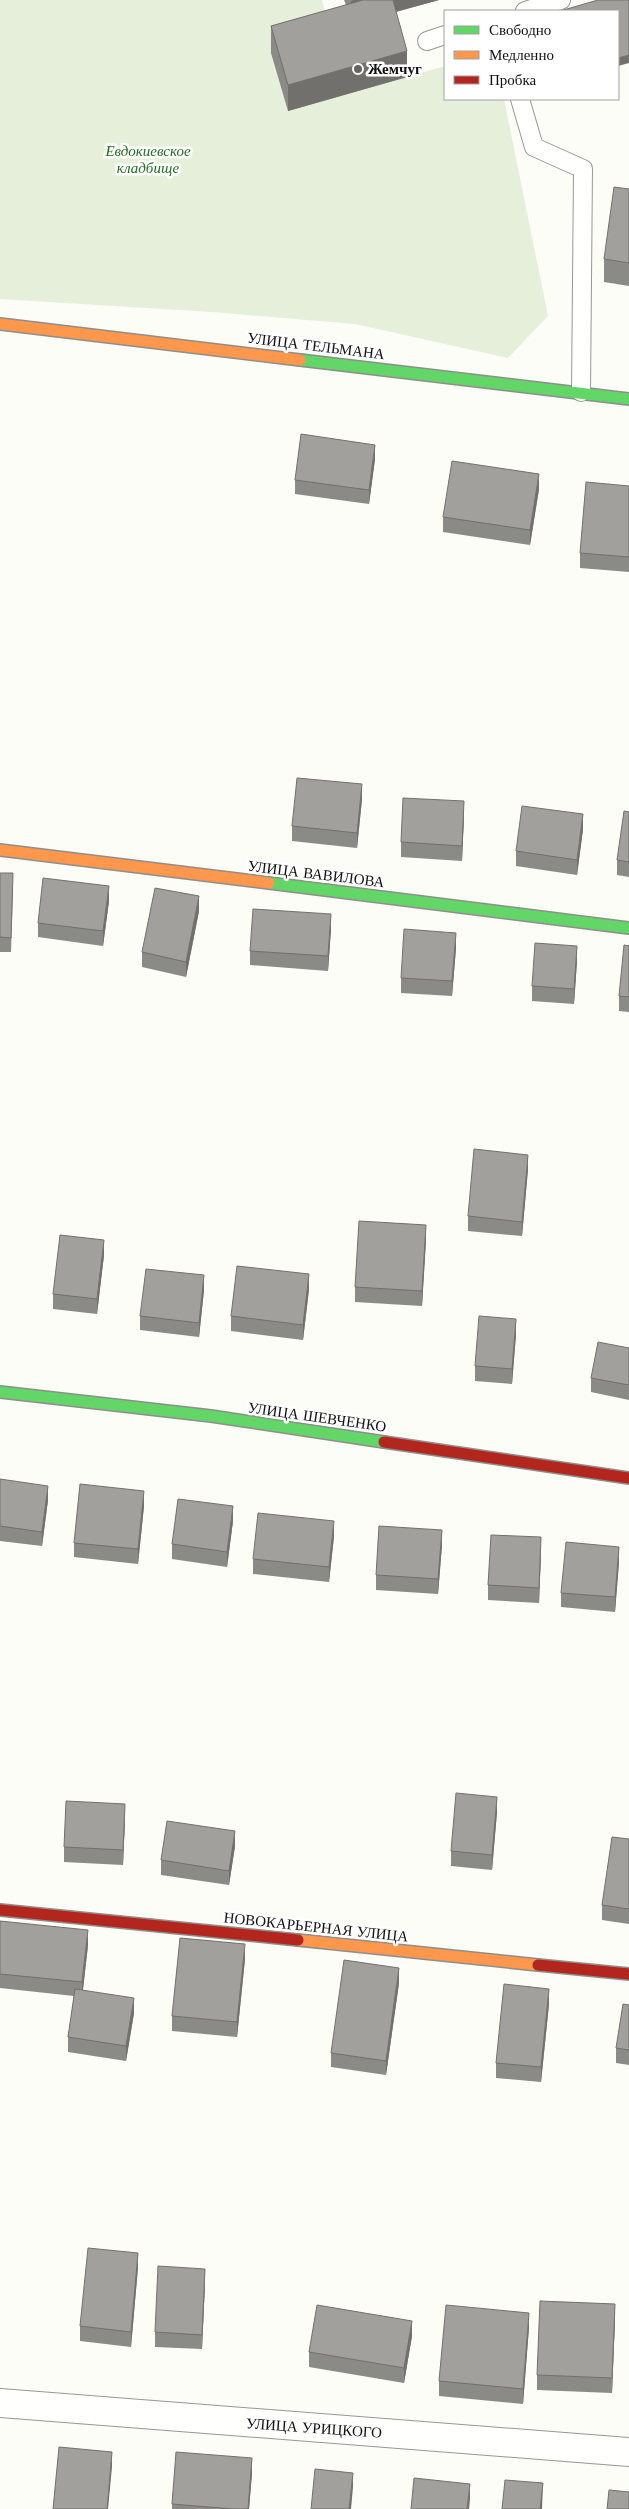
<svg xmlns="http://www.w3.org/2000/svg" width="629" height="2509" font-family="'Libre Baskerville',serif">
	<style>
		.cemetery { fill: #e6efda }
		.lines { fill: none; stroke-linecap: round; stroke-linejoin: round }
		.lane-casing { stroke: #979795; stroke-width: 20 }
		.street-casing { stroke: #979795; stroke-width: 30 }
		.fast-casing { stroke: #8e8e8b; stroke-width: 14 }
		.slow-casing { stroke: #8e8e8b; stroke-width: 14 }
		.jam-casing { stroke: #8e8e8b; stroke-width: 14 }
		.lane { stroke: #fffffe; stroke-width: 18 }
		.street { stroke: #fffffe; stroke-width: 28 }
		.fast { stroke: #63d668; stroke-width: 11 }
		.slow { stroke: #ff974d; stroke-width: 11 }
		.jam { stroke: #b3261e; stroke-width: 11 }
		.wall { fill: #8a8a86 }
		.shaded-wall { fill: #71706d }
		.building { fill: #a1a09c; stroke: #71706d }
		.poi-dot { fill: #646462; stroke: #fff; stroke-width: 2 }
		.labels { text-anchor: middle; stroke-width: 5; stroke-linejoin: round; paint-order: stroke }
		.poi-label { font-size: 15px; font-weight: bold; fill: #111; stroke: #fff; text-anchor: start }
		.park-label { font-size: 15px; font-style: italic; fill: #1e6d1d; stroke: #fff }
		.street-label { font-size: 15px; fill: #111; stroke: #fff }
	</style>
	<rect width="100%" height="100%" fill="#fdfdf7"/>
	<polygon class="cemetery" points="0,0 322,0 331,36 288,111 445,66 445,99 504,99 548,316 508,358 355,324 212,312 0,299"/>
	<g class="lines">
		<defs>
			<g id="lane">
				<polyline points="525,11 561,0"/>
				<polyline points="427,41 445,35"/>
				<polyline points="520,99 534,147 583,169 581,392"/>
			</g>
			<polyline id="street" points="0,2403 629,2452"/>
			<g id="fast">
				<polyline points="300,360 629,399"/>
				<polyline points="269,883 629,928"/>
				<polyline points="0,1392 211,1416 384,1442"/>
			</g>
			<g id="slow">
				<polyline points="0,324 300,360"/>
				<polyline points="0,850 269,883"/>
				<polyline points="298,1940 538,1965"/>
			</g>
			<g id="jam">
				<polyline points="384,1442 629,1478"/>
				<polyline points="0,1910 298,1940"/>
				<polyline points="538,1965 629,1974"/>
			</g>
		</defs>
		<use href="#lane" class="lane-casing"/>
		<use href="#street" class="street-casing"/>
		<use href="#fast" class="fast-casing"/>
		<use href="#slow" class="slow-casing"/>
		<use href="#jam" class="jam-casing"/>
		<use href="#lane" class="lane"/>
		<use href="#street" class="street"/>
		<use href="#fast" class="fast"/>
		<use href="#slow" class="slow"/>
		<use href="#jam" class="jam"/>
	</g>
	<g class="wall">
		<polygon points="344,0 439,0 396,12 407,77 288,111 271,53 271,26 346,5"/>
		<polygon points="629,189 629,286 604,282 604,259"/>
		<polygon points="375,459 369,504 295,494 295,480"/>
		<polygon points="629,486 629,572 580,568 580,553"/>
		<polygon points="539,489 530,545 443,532 443,517"/>
		<polygon points="362,799 357,848 292,841 292,826"/>
		<polygon points="629,812 629,877 617,875 617,860"/>
		<polygon points="464,816 462,861 401,857 401,842"/>
		<polygon points="583,829 577,875 516,866 516,851"/>
		<polygon points="0,873 13,888 11,952 0,952"/>
		<polygon points="109,901 103,946 38,937 38,923"/>
		<polygon points="199,911 186,977 142,967 142,952"/>
		<polygon points="331,929 328,971 250,965 250,951"/>
		<polygon points="629,946 629,1012 619,1011 619,996"/>
		<polygon points="456,948 452,996 401,993 401,978"/>
		<polygon points="577,961 574,1004 532,1001 532,986"/>
		<polygon points="528,1169 522,1236 468,1231 468,1216"/>
		<polygon points="426,1240 422,1306 355,1302 355,1287"/>
		<polygon points="104,1255 97,1314 53,1309 53,1294"/>
		<polygon points="309,1289 303,1340 231,1331 231,1316"/>
		<polygon points="204,1290 199,1337 140,1330 140,1316"/>
		<polygon points="516,1334 512,1384 475,1381 475,1366"/>
		<polygon points="629,1348 629,1400 591,1392 591,1378"/>
		<polygon points="0,1479 48,1500 42,1546 0,1541"/>
		<polygon points="144,1506 138,1564 74,1557 74,1543"/>
		<polygon points="233,1521 227,1567 172,1559 172,1544"/>
		<polygon points="334,1536 329,1582 253,1574 253,1559"/>
		<polygon points="442,1545 438,1594 376,1590 376,1575"/>
		<polygon points="541,1552 539,1603 488,1600 488,1585"/>
		<polygon points="619,1562 615,1612 561,1607 561,1593"/>
		<polygon points="497,1812 492,1870 451,1866 451,1851"/>
		<polygon points="125,1819 123,1865 64,1862 64,1847"/>
		<polygon points="629,1839 629,1924 602,1920 602,1905"/>
		<polygon points="235,1846 229,1885 161,1875 161,1860"/>
		<polygon points="0,1921 88,1945 83,1990 134,2013 126,2061 68,2052 68,2037 74,1996 0,1988"/>
		<polygon points="245,1959 237,2037 172,2031 172,2016"/>
		<polygon points="399,1983 386,2075 331,2067 331,2053"/>
		<polygon points="549,2004 541,2082 496,2078 496,2063"/>
		<polygon points="629,2005 629,2065 616,2063 616,2048"/>
		<polygon points="138,2267 131,2347 80,2341 80,2326"/>
		<polygon points="205,2283 202,2349 155,2347 155,2332"/>
		<polygon points="615,2319 612,2393 537,2390 537,2375"/>
		<polygon points="529,2327 523,2404 439,2396 439,2381"/>
		<polygon points="412,2336 404,2383 309,2367 309,2352"/>
		<polygon points="252,2473 249,2509 172,2509 172,2504"/>
	</g>
	<g class="shaded-wall">
		<polygon points="354,0 439,0 351,24 351,1"/>
		<polygon points="407,51 407,77 288,111 288,85"/>
		<polygon points="629,55 629,63 618,66 618,58"/>
		<polygon points="375,445 375,459 369,504 369,490"/>
		<polygon points="539,474 539,489 530,545 530,530"/>
		<polygon points="362,784 362,799 357,848 357,833"/>
		<polygon points="464,801 464,816 462,861 462,846"/>
		<polygon points="583,814 583,829 577,875 577,860"/>
		<polygon points="109,886 109,901 103,946 103,931"/>
		<polygon points="199,896 199,911 186,977 186,962"/>
		<polygon points="331,914 331,929 328,971 328,956"/>
		<polygon points="456,933 456,948 452,996 452,981"/>
		<polygon points="577,946 577,961 574,1004 574,989"/>
		<polygon points="528,1155 528,1169 522,1236 522,1222"/>
		<polygon points="426,1225 426,1240 422,1306 422,1291"/>
		<polygon points="104,1240 104,1255 97,1314 97,1299"/>
		<polygon points="309,1274 309,1289 303,1340 303,1325"/>
		<polygon points="204,1275 204,1290 199,1337 199,1323"/>
		<polygon points="516,1319 516,1334 512,1384 512,1369"/>
		<polygon points="48,1486 48,1500 42,1546 42,1532"/>
		<polygon points="144,1491 144,1506 138,1564 138,1549"/>
		<polygon points="233,1506 233,1521 227,1567 227,1552"/>
		<polygon points="334,1521 334,1536 329,1582 329,1567"/>
		<polygon points="442,1530 442,1545 438,1594 438,1579"/>
		<polygon points="541,1537 541,1552 539,1603 539,1588"/>
		<polygon points="619,1547 619,1562 615,1612 615,1597"/>
		<polygon points="497,1797 497,1812 492,1870 492,1855"/>
		<polygon points="125,1804 125,1819 123,1865 123,1850"/>
		<polygon points="235,1831 235,1846 229,1885 229,1871"/>
		<polygon points="88,1930 88,1945 82,1997 82,1982"/>
		<polygon points="245,1944 245,1959 237,2037 237,2022"/>
		<polygon points="399,1968 399,1983 386,2075 386,2061"/>
		<polygon points="549,1989 549,2004 541,2082 541,2067"/>
		<polygon points="134,1998 134,2013 126,2061 126,2046"/>
		<polygon points="138,2253 138,2267 131,2347 131,2332"/>
		<polygon points="205,2269 205,2283 202,2349 202,2335"/>
		<polygon points="615,2304 615,2319 612,2393 612,2378"/>
		<polygon points="529,2313 529,2327 523,2404 523,2389"/>
		<polygon points="412,2321 412,2336 404,2383 404,2368"/>
		<polygon points="112,2452 112,2467 108,2509 107,2509"/>
		<polygon points="252,2458 252,2473 249,2509 248,2509"/>
		<polygon points="353,2473 353,2487 351,2509 349,2509"/>
		<polygon points="543,2483 542,2509 540,2509"/>
		<polygon points="470,2484 470,2499 469,2509 467,2509"/>
	</g>
	<g class="building">
		<polygon points="363,0 393,0 407,51 288,85 271,26"/>
		<polygon points="598,0 629,0 629,55 618,58 618,11 560,11"/>
		<polygon points="614,187 629,189 629,263 604,259"/>
		<polygon points="301,434 375,445 369,490 295,480"/>
		<polygon points="452,461 539,474 530,530 443,517"/>
		<polygon points="586,482 629,486 629,557 580,553"/>
		<polygon points="297,778 362,784 357,833 292,826"/>
		<polygon points="403,798 464,801 462,846 401,842"/>
		<polygon points="522,806 583,814 577,860 516,851"/>
		<polygon points="624,811 629,812 629,862 617,860"/>
		<polygon points="0,873 13,873 11,938 0,937"/>
		<polygon points="43,878 109,886 103,931 38,923"/>
		<polygon points="155,888 199,896 186,962 142,952"/>
		<polygon points="253,909 331,914 328,956 250,951"/>
		<polygon points="404,929 456,933 452,981 401,978"/>
		<polygon points="535,943 577,946 574,989 532,986"/>
		<polygon points="624,945 629,946 629,997 619,996"/>
		<polygon points="474,1149 528,1155 522,1222 468,1216"/>
		<polygon points="359,1221 426,1225 422,1291 355,1287"/>
		<polygon points="60,1235 104,1240 97,1299 53,1294"/>
		<polygon points="237,1266 309,1274 303,1325 231,1316"/>
		<polygon points="146,1269 204,1275 199,1323 140,1316"/>
		<polygon points="479,1316 516,1319 512,1369 475,1366"/>
		<polygon points="598,1342 629,1348 629,1385 591,1378"/>
		<polygon points="0,1479 48,1486 42,1532 0,1526"/>
		<polygon points="80,1484 144,1491 138,1549 74,1543"/>
		<polygon points="178,1499 233,1506 227,1552 172,1544"/>
		<polygon points="258,1513 334,1521 329,1567 253,1559"/>
		<polygon points="379,1526 442,1530 438,1579 376,1575"/>
		<polygon points="491,1535 541,1537 539,1588 488,1585"/>
		<polygon points="566,1542 619,1547 615,1597 561,1593"/>
		<polygon points="456,1793 497,1797 492,1855 451,1851"/>
		<polygon points="66,1801 125,1804 123,1850 64,1847"/>
		<polygon points="167,1821 235,1831 229,1871 161,1860"/>
		<polygon points="612,1837 629,1839 629,1909 602,1905"/>
		<polygon points="0,1921 88,1930 82,1982 0,1974"/>
		<polygon points="180,1938 245,1944 237,2022 172,2016"/>
		<polygon points="344,1960 399,1968 386,2061 331,2053"/>
		<polygon points="504,1984 549,1989 541,2067 496,2063"/>
		<polygon points="75,1989 134,1998 126,2046 68,2037"/>
		<polygon points="623,2004 629,2005 629,2050 616,2048"/>
		<polygon points="88,2248 138,2253 131,2332 80,2326"/>
		<polygon points="158,2266 205,2269 202,2335 155,2332"/>
		<polygon points="540,2301 615,2304 612,2378 537,2375"/>
		<polygon points="317,2305 412,2321 404,2368 309,2352"/>
		<polygon points="446,2305 529,2313 523,2389 439,2381"/>
		<polygon points="59,2447 112,2452 107,2509 53,2509"/>
		<polygon points="176,2452 252,2458 248,2509 233,2509 172,2504"/>
		<polygon points="315,2469 353,2473 349,2509 311,2509"/>
		<polygon points="414,2478 470,2484 467,2509 411,2509"/>
		<polygon points="505,2480 543,2483 540,2509 502,2509"/>
		<polygon points="609,2490 629,2492 629,2509 607,2509"/>
	</g>
	<circle class="poi-dot" cx="358" cy="69" r="5"/>
	<g class="labels">
		<g class="poi-label">
			<text x="368" y="74">Жемчуг</text>
		</g>
		<g class="park-label">
			<text x="148" y="156">Евдокиевское<tspan x="148" dy="17">кладбище</tspan></text>
		</g>
		<g class="street-label">
			<text transform="translate(316 346) rotate(7)" y="5">УЛИЦА ТЕЛЬМАНА</text>
			<text transform="translate(316 874) rotate(7)" y="5">УЛИЦА ВАВИЛОВА</text>
			<text transform="translate(317 1417) rotate(8)" y="5">УЛИЦА ШЕВЧЕНКО</text>
			<text transform="translate(316 1927) rotate(6)" y="5">НОВОКАРЬЕРНАЯ УЛИЦА</text>
			<text transform="translate(314 2428) rotate(4)" y="5">УЛИЦА УРИЦКОГО</text>
		</g>
	</g>
	<rect x="444" y="10" width="175" height="90" fill="#ffffff" stroke="#a0a0a0"/>
	<rect x="454" y="26" width="25" height="8" fill="#63d668" stroke="#a0a0a0"/>
	<text x="489" y="35" font-size="15" fill="#111111">Свободно</text>
	<rect x="454" y="51" width="25" height="8" fill="#ff974d" stroke="#a0a0a0"/>
	<text x="489" y="60" font-size="15" fill="#111111">Медленно</text>
	<rect x="454" y="76" width="25" height="8" fill="#b3261e" stroke="#a0a0a0"/>
	<text x="489" y="85" font-size="15" fill="#111111">Пробка</text>
</svg>
